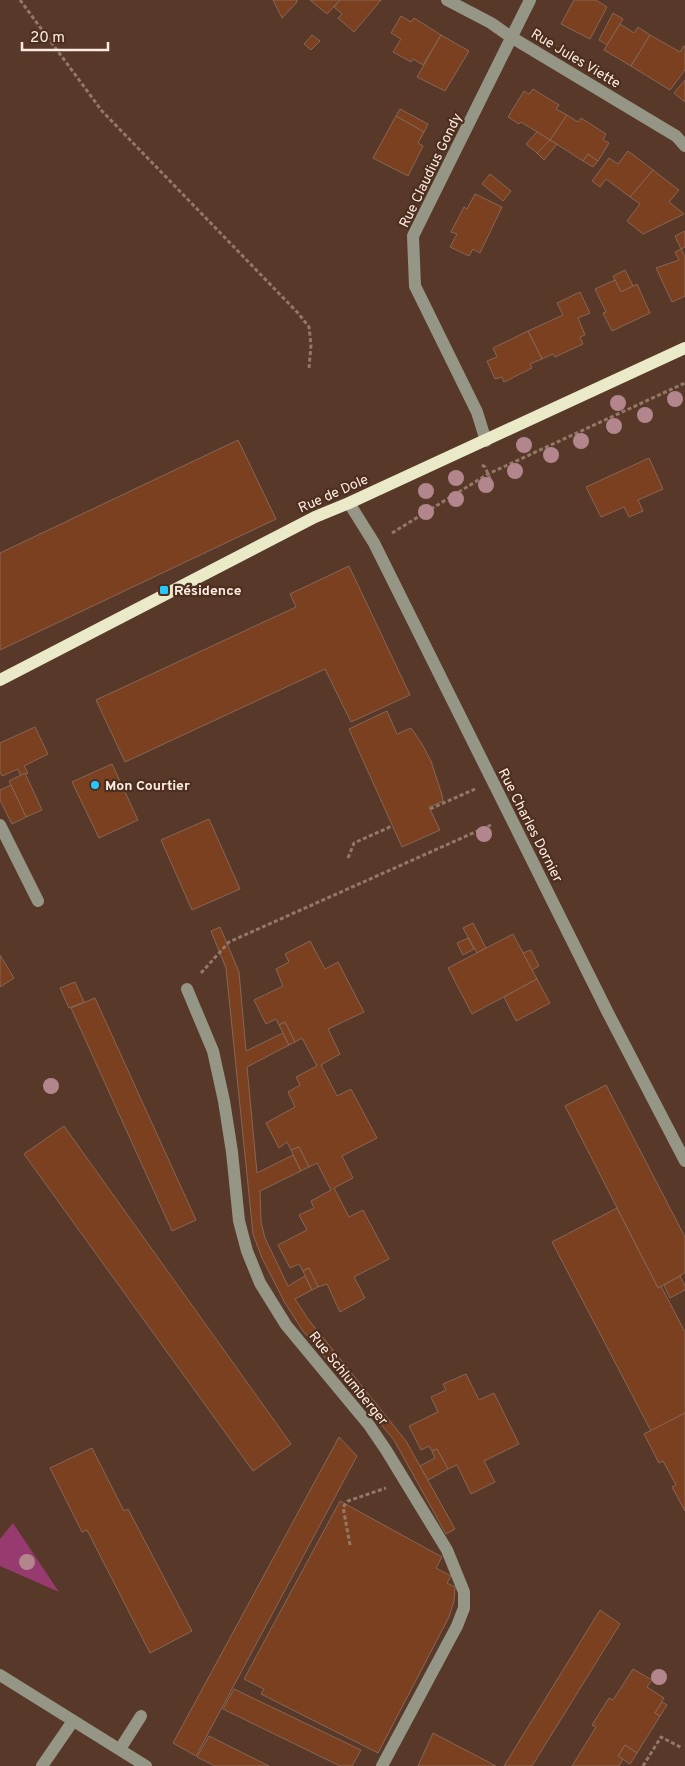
<svg xmlns="http://www.w3.org/2000/svg" width="685" height="1766" font-family="Overpass,sans-serif">
	<style>
		.green { fill: #963a6f }
		.building { fill: #7a4020; stroke: #865 }
		.lines { fill: none; stroke-linecap: round; stroke-linejoin: round }
		.path { stroke: #93786a; stroke-width: 3; stroke-dasharray: 4 2.5; stroke-linecap: butt }
		.minor { stroke: #969686; stroke-width: 12 }
		.major { stroke: #eaeac9; stroke-width: 12 }
		.tree { fill: #b3868e }
		.poi-dot { fill: #28c8ff; stroke: #4c2f1f; stroke-width: 2 }
		.labels { text-anchor: middle; stroke-width: 4.5; stroke-linejoin: round; paint-order: stroke }
		.street-label { font-size: 14px; fill: #ffebe1; stroke: #4c2f1f }
		.poi-label { font-size: 14px; font-weight: bold; fill: #ffebe1; stroke: #4c2f1f; text-anchor: start }
	</style>
	<rect width="100%" height="100%" fill="#583929"/>
	<polygon class="green" points="13,1523 59,1592 0,1566 0,1539"/>
	<g class="building">
		<polygon points="273,0 297,0 297,2 282,18"/>
		<polygon points="310,0 340,0 327,14"/>
		<polygon points="340,0 381,0 354,32 338,18 342,14 334,7"/>
		<polygon points="574,0 596,0 607,7 590,39 561,24"/>
		<polygon points="613,13 623,19 607,45 599,40"/>
		<polygon points="401,16 411,22 414,18 441,35 423,65 413,59 411,62 393,52 401,39 391,33"/>
		<polygon points="620,24 634,33 638,27 650,35 631,66 604,50"/>
		<polygon points="312,35 320,41 311,50 304,44"/>
		<polygon points="441,35 469,51 445,91 417,77"/>
		<polygon points="650,35 680,52 684,46 685,46 685,70 670,90 631,66"/>
		<polygon points="685,80 685,102 674,93"/>
		<polygon points="533,89 559,105 556,109 567,115 550,140 521,122 519,124 508,117 524,91 529,94"/>
		<polygon points="400,109 428,124 424,132 396,116"/>
		<polygon points="567,115 578,122 581,118 606,134 603,140 609,143 598,161 588,154 583,161 550,140"/>
		<polygon points="396,116 424,132 418,143 423,146 408,176 373,158"/>
		<polygon points="537,132 550,140 537,153 526,144"/>
		<polygon points="550,140 557,144 544,160 537,153"/>
		<polygon points="628,151 653,170 630,197 606,179 600,187 592,181 609,158 618,164"/>
		<polygon points="588,154 598,161 593,167 583,161"/>
		<polygon points="653,170 679,190 669,202 684,214 643,234 627,221 640,204 630,197"/>
		<polygon points="490,174 511,191 503,201 482,184"/>
		<polygon points="475,194 502,207 480,253 473,249 469,256 450,247 457,234 451,232 464,207 467,209"/>
		<polygon points="685,231 685,247 681,249 675,236"/>
		<polygon points="681,249 685,257 685,296 672,302 656,268 679,260 675,252"/>
		<polygon points="625,270 633,286 621,292 613,276"/>
		<polygon points="615,280 621,292 637,284 650,313 612,331 603,313 606,312 595,289"/>
		<polygon points="580,292 590,313 578,318 585,335 580,337 583,344 555,357 553,354 542,359 528,331 563,315 557,303"/>
		<polygon points="528,331 542,359 530,364 532,368 504,382 502,377 495,379 487,361 497,357 493,348"/>
		<polygon points="238,440 276,519 0,650 0,553"/>
		<polygon points="649,458 663,489 638,500 643,511 629,517 624,507 601,517 586,487"/>
		<polygon points="349,566 410,695 351,722 325,669 125,762 96,700 296,607 290,594"/>
		<polygon points="387,711 397,734 411,728 422,744 431,761 442,795 443,801 429,807 440,830 402,847 349,729"/>
		<polygon points="35,727 48,754 24,766 28,773 21,776 18,769 2,776 0,772 0,743"/>
		<polygon points="112,764 138,820 99,838 72,782"/>
		<polygon points="25,773 42,810 26,817 9,781"/>
		<polygon points="11,785 26,817 12,824 0,800 0,790"/>
		<polygon points="209,819 240,889 192,910 161,840"/>
		<polygon points="473,923 486,948 477,953 463,928"/>
		<polygon points="220,927 239,972 246,1051 283,1033 289,1045 247,1067 257,1173 293,1155 301,1171 260,1191 261,1222 265,1238 288,1286 305,1276 312,1290 295,1299 308,1319 406,1441 455,1529 446,1534 394,1440 303,1331 285,1303 262,1258 253,1234 226,968 211,931"/>
		<polygon points="513,934 537,979 472,1014 448,968"/>
		<polygon points="468,938 474,949 463,955 457,943"/>
		<polygon points="310,941 325,969 338,962 364,1012 328,1029 340,1054 321,1065 337,1096 351,1089 377,1138 342,1156 353,1178 334,1188 349,1217 363,1210 389,1259 354,1277 365,1298 340,1312 327,1284 318,1287 309,1268 303,1271 299,1264 290,1268 278,1245 307,1230 299,1215 314,1208 311,1201 331,1190 317,1163 309,1167 299,1147 291,1150 287,1142 279,1148 266,1123 295,1107 288,1092 300,1085 296,1077 317,1066 302,1038 295,1042 285,1022 279,1025 276,1019 266,1024 254,1000 283,986 276,969 289,962 285,954"/>
		<polygon points="531,950 539,966 532,970 523,953"/>
		<polygon points="0,955 14,978 0,987"/>
		<polygon points="537,979 550,1003 516,1021 504,997"/>
		<polygon points="75,982 84,1002 69,1008 60,988"/>
		<polygon points="95,998 196,1220 172,1231 71,1008"/>
		<polygon points="285,1022 295,1042 289,1045 279,1025"/>
		<polygon points="606,1085 685,1237 685,1273 658,1288 565,1106"/>
		<polygon points="64,1126 291,1444 253,1471 24,1154"/>
		<polygon points="299,1147 309,1167 301,1171 291,1150"/>
		<polygon points="617,1208 658,1288 661,1286 685,1332 685,1413 651,1431 552,1242"/>
		<polygon points="309,1268 318,1287 312,1290 303,1271"/>
		<polygon points="680,1276 685,1286 685,1290 670,1298 664,1285"/>
		<polygon points="466,1374 479,1400 494,1393 519,1444 484,1461 495,1482 471,1494 457,1465 448,1469 437,1449 432,1451 429,1446 421,1450 409,1426 438,1412 431,1397 446,1390 443,1384"/>
		<polygon points="685,1413 685,1511 672,1487 676,1485 663,1461 659,1463 644,1434"/>
		<polygon points="339,1437 357,1456 196,1756 173,1743"/>
		<polygon points="92,1448 124,1511 128,1509 192,1631 150,1653 87,1530 82,1532 50,1468"/>
		<polygon points="437,1449 448,1469 428,1480 420,1466 435,1458 432,1451"/>
		<polygon points="340,1501 442,1557 436,1568 451,1576 447,1583 455,1587 454,1601 449,1617 378,1753 261,1694 264,1689 244,1679"/>
		<polygon points="600,1610 620,1624 532,1766 504,1766"/>
		<polygon points="633,1669 652,1680 647,1687 664,1698 655,1713 660,1716 637,1753 625,1745 618,1756 623,1759 619,1766 572,1766 596,1727 592,1725 609,1698 613,1700"/>
		<polygon points="234,1689 361,1750 352,1766 340,1766 223,1709"/>
		<polygon points="662,1702 667,1705 660,1716 655,1713"/>
		<polygon points="433,1733 496,1766 418,1766"/>
		<polygon points="209,1736 269,1766 215,1766 197,1757"/>
		<polygon points="625,1745 637,1753 630,1764 618,1756"/>
	</g>
	<g class="lines">
		<g class="path">
			<polyline points="20,0 102,111 298,313 309,327 311,345 309,368"/>
			<polyline points="482,465 485,467 491,481"/>
			<polyline points="392,533 488,474 685,383"/>
			<polyline points="430,809 475,789"/>
			<polyline points="348,858 354,843 392,826"/>
			<polyline points="201,973 229,942 491,825"/>
			<polyline points="350,1545 343,1507 348,1501 386,1488"/>
			<polyline points="643,1766 661,1737 682,1748"/>
		</g>
		<g class="minor">
			<polyline points="447,0 491,23 511,37 676,136 685,146"/>
			<polyline points="486,441 477,412 415,286 413,236 530,0"/>
			<polyline points="349,503 374,543 608,1013 685,1161"/>
			<polyline points="0,825 38,901"/>
			<polyline points="187,989 213,1051 224,1101 232,1152 239,1221 247,1251 260,1283 286,1325 369,1425 386,1450 447,1550 464,1592 464,1608 457,1626 382,1766"/>
			<polyline points="0,1675 146,1766"/>
			<polyline points="120,1749 141,1716"/>
			<polyline points="42,1766 73,1721"/>
		</g>
		<polyline class="major" points="0,680 315,517 349,503 685,348"/>
	</g>
	<g class="tree">
		<circle cx="675" cy="399" r="8"/>
		<circle cx="618" cy="403" r="8"/>
		<circle cx="645" cy="415" r="8"/>
		<circle cx="614" cy="426" r="8"/>
		<circle cx="581" cy="441" r="8"/>
		<circle cx="524" cy="445" r="8"/>
		<circle cx="551" cy="455" r="8"/>
		<circle cx="515" cy="471" r="8"/>
		<circle cx="456" cy="478" r="8"/>
		<circle cx="486" cy="485" r="8"/>
		<circle cx="426" cy="491" r="8"/>
		<circle cx="456" cy="499" r="8"/>
		<circle cx="426" cy="512" r="8"/>
		<circle cx="484" cy="834" r="8"/>
		<circle cx="51" cy="1086" r="8"/>
		<circle cx="27" cy="1562" r="8"/>
		<circle cx="659" cy="1677" r="8"/>
	</g>
	<g class="poi-dot">
		<rect x="159" y="585" width="10" height="10" rx="2.5"/>
		<circle cx="95" cy="785" r="5"/>
	</g>
	<g class="labels">
		<g class="street-label">
			<text transform="translate(576 58) rotate(31)" y="5">Rue Jules Viette</text>
			<text transform="translate(430 170) rotate(-64)" y="5">Rue Claudius Gondy</text>
			<text transform="translate(333 493) rotate(-24)" y="5">Rue de Dole</text>
			<text transform="translate(531 825) rotate(63)" y="5">Rue Charles Dornier</text>
			<text transform="translate(349 1378) rotate(51)" y="5">Rue Schlumberger</text>
		</g>
		<g class="poi-label">
			<text x="174" y="595">Résidence</text>
			<text x="105" y="790">Mon Courtier</text>
		</g>
	</g>
	<path d="M22 42v8h86v-8" fill="none" stroke="#ffebe1" stroke-width="2.5"/>
	<text x="30" y="42" font-size="15" fill="#ffebe1" stroke="#4c2f1f" stroke-width="4" paint-order="stroke">20 m</text>
</svg>
